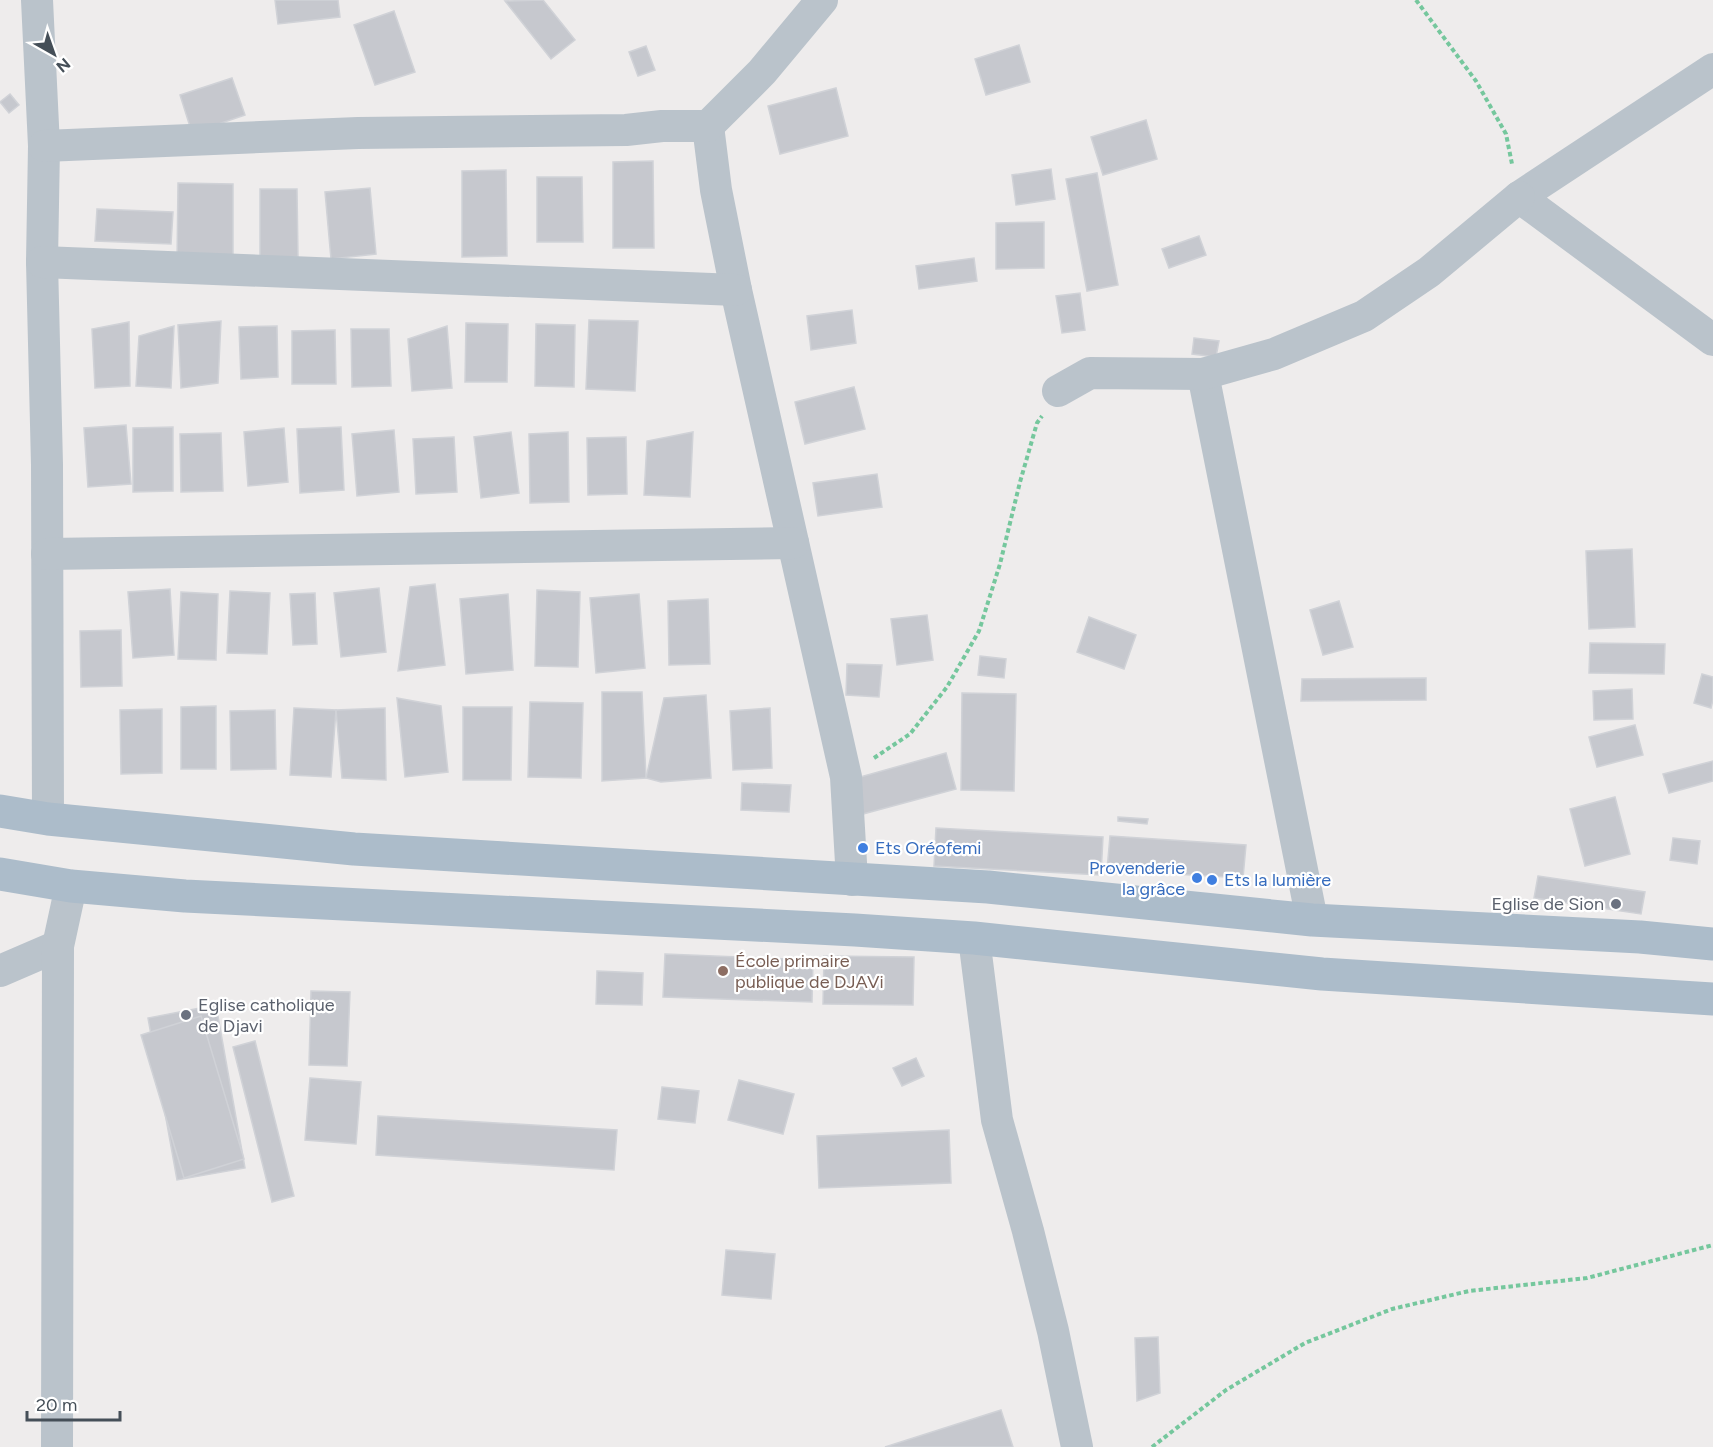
<svg xmlns="http://www.w3.org/2000/svg" width="1713" height="1447" font-family="Figtree,sans-serif">
	<style>
		.building { fill: #c6c8ce; stroke: #d0d2d7; stroke-width: 1.5 }
		.lines { fill: none; stroke-linecap: round; stroke-linejoin: round }
		.path { stroke: #75c79d; stroke-width: 4; stroke-dasharray: 4.5 3; stroke-linecap: butt }
		.street { stroke: #bac3cb; stroke-width: 32 }
		.primary { stroke: #acbcca; stroke-width: 33 }
		.shop-dot { fill: #3f7fe0; stroke: #fff; stroke-width: 2 }
		.worship-dot { fill: #6b7280; stroke: #fff; stroke-width: 2 }
		.education-dot { fill: #8d6e63; stroke: #fff; stroke-width: 2 }
		.labels { text-anchor: middle; stroke-width: 4.5; stroke-linejoin: round; paint-order: stroke }
		.shop-label { font-size: 18px; fill: #366cbe; stroke: #fff; text-anchor: start }
		.worship-label { font-size: 18px; fill: #5b616d; stroke: #fff; text-anchor: end }
		.education-label { font-size: 18px; fill: #785e54; stroke: #fff; text-anchor: start }
	</style>
	<rect width="100%" height="100%" fill="#eeecec"/>
	<g class="building">
		<polygon points="275,0 338,0 340,17 278,24"/>
		<polygon points="543,0 575,40 551,59 505,1"/>
		<polygon points="394,11 415,72 375,85 354,25"/>
		<polygon points="1019,45 1030,82 986,95 975,59"/>
		<polygon points="646,46 655,70 638,76 629,52"/>
		<polygon points="232,78 245,115 192,133 180,95"/>
		<polygon points="836,88 848,136 780,154 768,106"/>
		<polygon points="10,94 19,105 9,113 0,102"/>
		<polygon points="1146,120 1157,159 1103,175 1091,137"/>
		<polygon points="653,161 654,248 613,248 613,162"/>
		<polygon points="1051,169 1055,199 1016,205 1012,175"/>
		<polygon points="506,170 507,256 462,257 462,171"/>
		<polygon points="1097,173 1118,285 1087,291 1066,179"/>
		<polygon points="537,177 582,177 583,242 537,242"/>
		<polygon points="178,183 233,184 233,263 177,263"/>
		<polygon points="370,188 376,254 331,259 325,192"/>
		<polygon points="260,189 297,189 298,257 260,257"/>
		<polygon points="97,209 173,212 171,244 95,241"/>
		<polygon points="1044,222 1044,268 996,269 996,223"/>
		<polygon points="1199,236 1206,255 1169,268 1162,249"/>
		<polygon points="974,258 977,281 919,289 916,266"/>
		<polygon points="1080,293 1085,330 1062,333 1056,296"/>
		<polygon points="852,310 856,343 811,350 807,316"/>
		<polygon points="589,320 638,321 635,391 586,389"/>
		<polygon points="221,321 218,383 181,388 178,325"/>
		<polygon points="129,322 130,386 95,388 92,329"/>
		<polygon points="466,323 508,324 507,382 465,382"/>
		<polygon points="536,324 575,325 574,387 535,386"/>
		<polygon points="174,326 171,388 136,386 139,336"/>
		<polygon points="277,326 278,377 241,379 239,327"/>
		<polygon points="447,326 452,388 412,391 408,339"/>
		<polygon points="351,329 389,329 391,386 352,387"/>
		<polygon points="335,330 336,384 292,384 292,331"/>
		<polygon points="1194,338 1219,341 1216,357 1192,354"/>
		<polygon points="854,387 865,429 805,444 795,402"/>
		<polygon points="126,425 131,484 88,487 84,428"/>
		<polygon points="173,427 173,491 133,492 133,428"/>
		<polygon points="341,427 344,490 300,493 297,429"/>
		<polygon points="284,428 288,482 248,486 244,432"/>
		<polygon points="394,430 399,492 357,496 352,434"/>
		<polygon points="511,432 519,493 481,498 474,437"/>
		<polygon points="568,432 569,502 530,503 529,434"/>
		<polygon points="693,432 690,497 644,495 647,441"/>
		<polygon points="221,433 223,491 181,492 180,434"/>
		<polygon points="454,437 457,492 416,494 413,439"/>
		<polygon points="626,437 627,494 588,495 587,438"/>
		<polygon points="877,474 882,507 818,516 813,483"/>
		<polygon points="1632,549 1635,627 1589,629 1586,551"/>
		<polygon points="435,584 445,665 398,671 410,587"/>
		<polygon points="379,588 386,652 341,657 334,593"/>
		<polygon points="170,589 174,655 133,658 128,592"/>
		<polygon points="537,590 580,592 578,667 535,666"/>
		<polygon points="230,591 270,593 267,654 227,653"/>
		<polygon points="181,592 218,594 216,660 178,659"/>
		<polygon points="315,593 317,644 293,645 290,594"/>
		<polygon points="508,594 513,670 466,674 460,599"/>
		<polygon points="639,594 645,668 596,673 590,598"/>
		<polygon points="708,599 710,664 669,665 668,601"/>
		<polygon points="1339,601 1353,647 1323,655 1310,610"/>
		<polygon points="927,615 933,660 897,665 891,619"/>
		<polygon points="1089,617 1136,635 1124,669 1077,652"/>
		<polygon points="121,630 122,686 81,687 80,631"/>
		<polygon points="1590,643 1665,644 1664,674 1589,673"/>
		<polygon points="980,656 1006,659 1004,678 978,675"/>
		<polygon points="847,664 882,665 879,697 846,695"/>
		<polygon points="1702,674 1713,677 1713,700 1711,708 1694,703"/>
		<polygon points="1426,678 1426,700 1301,701 1302,679"/>
		<polygon points="1632,689 1633,719 1594,720 1593,691"/>
		<polygon points="602,692 642,692 646,778 602,781"/>
		<polygon points="962,693 1016,694 1014,791 961,790"/>
		<polygon points="706,695 711,778 661,782 646,778 664,698"/>
		<polygon points="397,698 441,706 448,772 405,777"/>
		<polygon points="530,702 583,703 581,778 528,777"/>
		<polygon points="216,706 216,769 181,769 181,707"/>
		<polygon points="463,707 512,707 511,780 463,780"/>
		<polygon points="294,708 336,710 331,777 290,775"/>
		<polygon points="385,708 386,780 342,778 336,710"/>
		<polygon points="770,708 772,768 733,770 730,711"/>
		<polygon points="162,709 162,773 121,774 120,710"/>
		<polygon points="275,710 276,769 231,770 230,711"/>
		<polygon points="1635,725 1643,755 1597,767 1589,737"/>
		<polygon points="946,753 956,789 863,814 853,779"/>
		<polygon points="1713,761 1713,781 1669,793 1663,774"/>
		<polygon points="742,783 791,785 789,812 741,810"/>
		<polygon points="1615,797 1630,854 1585,866 1570,809"/>
		<polygon points="1118,817 1148,819 1147,824 1118,821"/>
		<polygon points="936,828 1103,837 1101,875 934,866"/>
		<polygon points="1110,836 1246,845 1243,878 1107,870"/>
		<polygon points="1673,838 1700,841 1697,864 1670,860"/>
		<polygon points="1538,876 1645,892 1641,914 1534,898"/>
		<polygon points="665,954 813,960 812,1002 663,997"/>
		<polygon points="824,956 914,957 913,1005 823,1004"/>
		<polygon points="597,971 643,973 642,1005 596,1004"/>
		<polygon points="311,991 350,992 347,1066 309,1065"/>
		<polygon points="216,1005 245,1168 177,1180 148,1018"/>
		<polygon points="201,1016 244,1159 184,1178 141,1035"/>
		<polygon points="255,1041 294,1196 272,1202 233,1047"/>
		<polygon points="916,1058 924,1076 902,1086 893,1068"/>
		<polygon points="310,1078 361,1082 356,1144 305,1140"/>
		<polygon points="739,1080 794,1094 783,1134 728,1120"/>
		<polygon points="662,1087 699,1091 695,1123 658,1119"/>
		<polygon points="378,1116 617,1130 614,1170 376,1155"/>
		<polygon points="949,1130 951,1183 819,1188 817,1136"/>
		<polygon points="726,1250 775,1254 771,1299 722,1295"/>
		<polygon points="1158,1337 1160,1393 1137,1401 1135,1338"/>
		<polygon points="1001,1410 1013,1447 885,1447"/>
	</g>
	<g class="lines">
		<g class="path">
			<polyline points="1416,0 1476,81 1506,134 1512,164"/>
			<polyline points="874,758 910,734 947,687 979,631 1000,564 1020,482 1037,423 1042,416"/>
			<polyline points="1152,1447 1226,1390 1305,1343 1392,1309 1469,1291 1587,1278 1713,1245"/>
		</g>
		<g class="street">
			<polyline points="37,0 44,146 42,262 47,465 48,819"/>
			<polyline points="1713,69 1519,197 1713,340"/>
			<polyline points="708,126 716,190 736,290 846,777 852,880"/>
			<polyline points="44,146 358,133 626,130 662,126 708,126 762,72 822,0"/>
			<polyline points="42,262 736,290"/>
			<polyline points="1203,374 1312,920"/>
			<polyline points="1058,391 1090,373 1203,374 1274,354 1364,316 1429,272 1519,197"/>
			<polyline points="47,554 793,543"/>
			<polyline points="974,938 997,1120 1028,1231 1053,1331 1077,1447"/>
			<polyline points="0,971 58,946"/>
			<polyline points="57,1447 58,946 71,886"/>
		</g>
		<g class="primary">
			<polyline points="0,811 48,819 354,849 988,887 1312,920 1640,937 1713,944"/>
			<polyline points="0,874 71,886 185,896 855,930 974,938 1322,974 1713,999"/>
		</g>
	</g>
	<g class="shop-dot">
		<circle cx="863" cy="848" r="6"/>
		<circle cx="1197" cy="878" r="6"/>
		<circle cx="1212" cy="880" r="6"/>
	</g>
	<g class="worship-dot">
		<circle cx="1616" cy="904" r="6"/>
		<circle cx="186" cy="1015" r="6"/>
	</g>
	<circle class="education-dot" cx="723" cy="971" r="6"/>
	<g class="labels">
		<g class="shop-label">
			<text x="875" y="854">Ets Oréofemi</text>
			<text x="1185" y="874" text-anchor="end">Provenderie<tspan x="1185" dy="21">la grâce</tspan></text>
			<text x="1224" y="886">Ets la lumière</text>
		</g>
		<g class="worship-label">
			<text x="1604" y="910">Eglise de Sion</text>
			<text x="198" y="1011" text-anchor="start">Eglise catholique<tspan x="198" dy="21">de Djavi</tspan></text>
		</g>
		<g class="education-label">
			<text x="735" y="967">École primaire<tspan x="735" dy="21">publique de DJAVi</tspan></text>
		</g>
	</g>
	<g transform="translate(54 54) rotate(140)" stroke="#ffffff" stroke-width="4.5" paint-order="stroke">
	<path d="M0-4.5L10 22L0 15L-10 22Z" fill="#454f58"/>
	<text y="-9" font-size="16" font-weight="bold" text-anchor="middle" fill="#454f58">N</text>
	</g>
	<path d="M27 1411v9h93v-9" fill="none" stroke="#454f58" stroke-width="3"/>
	<text x="36" y="1411" font-size="18" fill="#454f58" stroke="#ffffff" stroke-width="4.5" paint-order="stroke">20 m</text>
</svg>
